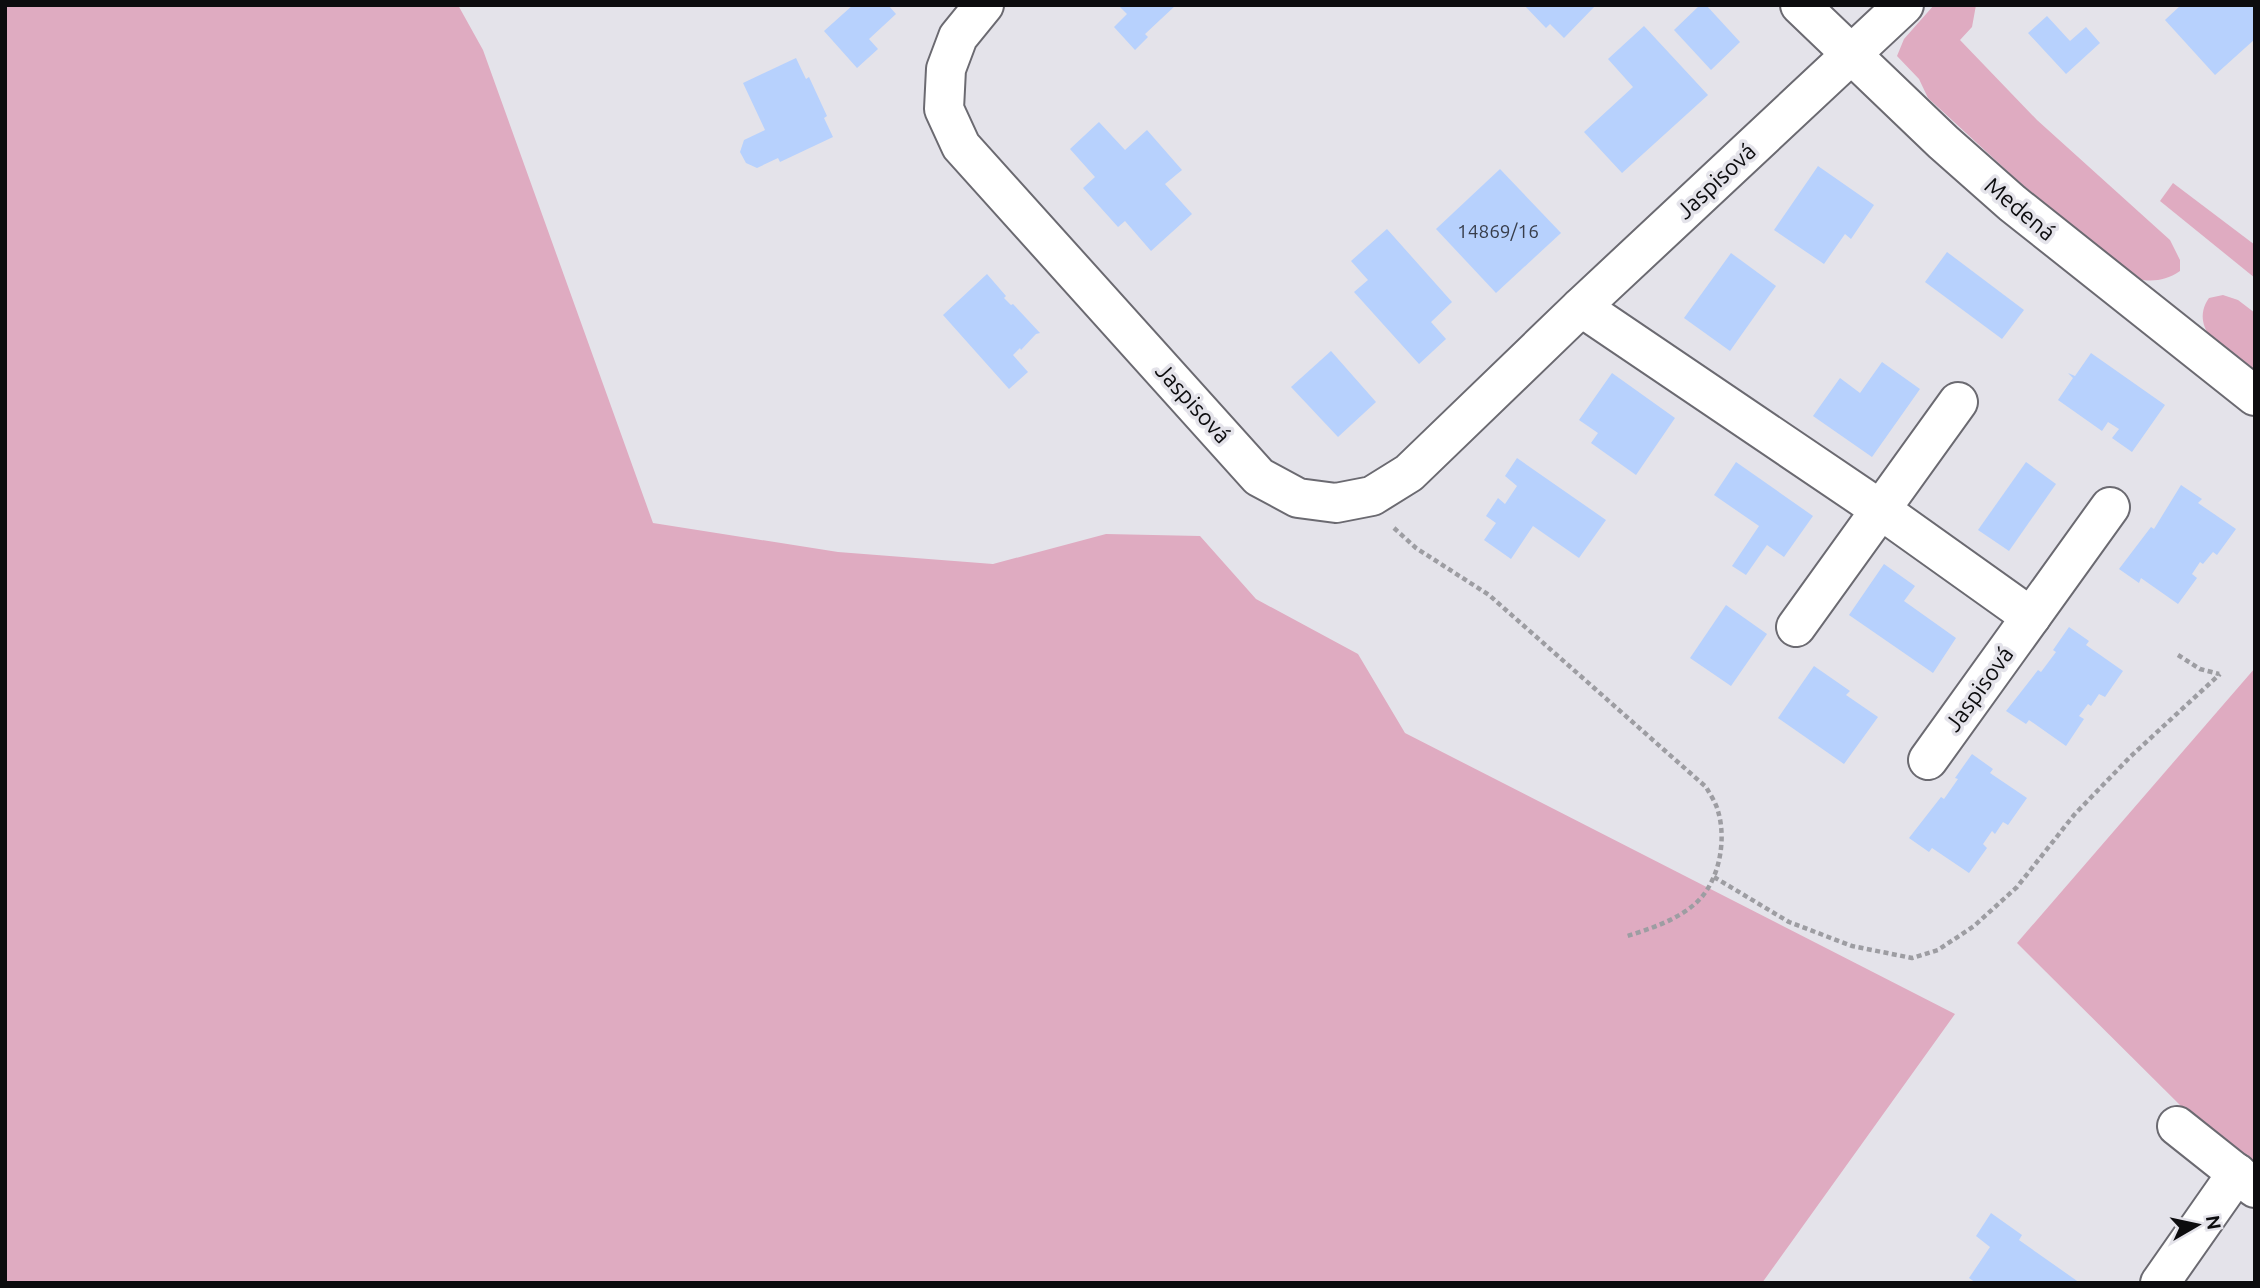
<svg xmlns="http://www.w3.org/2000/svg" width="2260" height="1288" font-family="Ubuntu,sans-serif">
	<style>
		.green { fill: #dfabc1 }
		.building { fill: #b7d1fd }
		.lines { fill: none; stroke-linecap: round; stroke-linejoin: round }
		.minor-casing { stroke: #6b6a71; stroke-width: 42 }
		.tertiary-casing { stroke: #6b6a71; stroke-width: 42 }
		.path { stroke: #9d9da2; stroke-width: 4.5; stroke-dasharray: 5 3.5; stroke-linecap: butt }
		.minor { stroke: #fff; stroke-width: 38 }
		.tertiary { stroke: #fff; stroke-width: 38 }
		.labels { text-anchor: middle; stroke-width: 7; stroke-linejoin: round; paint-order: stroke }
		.number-label { font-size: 19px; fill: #373d4a }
		.street-label { font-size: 23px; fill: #0c0c0e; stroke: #e4e3ea }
	</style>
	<rect width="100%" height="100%" fill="#e4e3ea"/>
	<g class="green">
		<polygon points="5,5 458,5 483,50 653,523 838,552 993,564 1106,534 1200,536 1256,599 1358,654 1405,733 1955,1014 1762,1283 5,1283"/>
		<path d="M 1934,5 L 1976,5 L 1972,27 L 1960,40 L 2037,120 L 2170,240 L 2180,260 L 2180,271 C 2165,281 2153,282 2135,279 L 2016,179 L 1928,98 L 1919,79 L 1897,56 L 1904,39 Z"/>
		<polygon points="2173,183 2255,245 2255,278 2160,201"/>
		<path d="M 2223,295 L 2238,300 L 2255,313 L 2255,377 C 2232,358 2186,331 2209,298 Z"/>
		<polygon points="2255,668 2255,1163 2191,1116 2017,943"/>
	</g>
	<g class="building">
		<polygon points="853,5 888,5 896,14 869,39 878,49 857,68 824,31"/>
		<polygon points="1118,5 1176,5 1145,34 1148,37 1135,50 1114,27 1127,14"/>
		<polygon points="1524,5 1596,5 1564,38 1550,24 1546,28"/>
		<polygon points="1700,5 1706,5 1740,42 1711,70 1674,30"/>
		<polygon points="2181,5 2255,5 2255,39 2215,75 2165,20"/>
		<polygon points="2047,16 2070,41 2086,27 2100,43 2066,74 2028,33"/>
		<polygon points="1644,26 1708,95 1622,173 1584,132 1633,87 1608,59"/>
		<polygon points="796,58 806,79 809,77 827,116 824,118 833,137 780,162 778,158 757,168 746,163 740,152 744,140 765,130 743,83"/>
		<polygon points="1099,122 1125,150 1147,130 1182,170 1165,184 1192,214 1151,251 1125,221 1118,227 1083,188 1095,177 1070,149"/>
		<polygon points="1818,166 1874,205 1851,239 1845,234 1824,264 1774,230"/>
		<polygon points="1500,169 1561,233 1496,293 1436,229"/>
		<polygon points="1387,229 1452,302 1431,322 1446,339 1419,364 1354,292 1368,280 1351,261"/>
		<polygon points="1947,252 2024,310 2002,339 1925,282"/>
		<polygon points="1731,253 1776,286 1730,351 1684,318"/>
		<polygon points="987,274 1006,296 1004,298 1011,305 1013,304 1040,333 1036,334 1021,350 1020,348 1013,355 1028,372 1009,389 943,315"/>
		<polygon points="1331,351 1376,402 1338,437 1291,387"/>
		<polygon points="2091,353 2165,405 2132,452 2112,438 2119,429 2108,422 2102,431 2058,400 2073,378 2068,373 2075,376"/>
		<polygon points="1882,362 1920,389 1872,457 1813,416 1840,378 1860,393"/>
		<polygon points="1612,373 1675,418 1636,475 1591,443 1598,433 1579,420"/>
		<polygon points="1517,458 1606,520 1579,558 1533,526 1511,559 1484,540 1496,523 1486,516 1498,498 1505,504 1517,486 1505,476"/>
		<polygon points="1736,462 1813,516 1784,557 1767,545 1746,575 1732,566 1759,526 1714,495"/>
		<polygon points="2026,462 2056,484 2009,551 1978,530"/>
		<polygon points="2181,485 2202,499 2198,503 2236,529 2217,555 2213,552 2203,564 2200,562 2192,574 2197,578 2178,604 2141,578 2139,583 2119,569 2151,527 2154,529"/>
		<polygon points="1884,564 1915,586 1904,601 1956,638 1933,673 1849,615"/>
		<polygon points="1726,605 1767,634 1731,686 1690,658"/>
		<polygon points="2069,627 2089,641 2086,645 2123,671 2105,697 2099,694 2091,706 2088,704 2079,716 2084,719 2066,746 2029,720 2026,724 2006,711 2038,670 2041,672 2056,652 2053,650"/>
		<polygon points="1814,666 1850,691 1846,695 1878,717 1844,764 1778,718"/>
		<polygon points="1972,754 1993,769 1990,773 2027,798 2008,825 2003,822 1995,834 1992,831 1983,844 1987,848 1969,873 1932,848 1929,852 1909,838 1941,797 1944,799 1958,779 1955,778"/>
		<polygon points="1991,1213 2022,1235 2019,1240 2080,1283 1976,1283 1969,1278 1990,1247 1976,1236"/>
	</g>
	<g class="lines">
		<defs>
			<g id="minor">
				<polyline points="984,5 958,37 946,69 944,109 961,146 1259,477 1298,498 1336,503 1372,496 1409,473 1581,307 1904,5"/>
				<polyline points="1581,307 1881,510 2031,617"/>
				<polyline points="1796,627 1958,402"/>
				<polyline points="1928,760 2110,507"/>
				<polyline points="2177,1126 2255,1188"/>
				<polyline points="2160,1283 2237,1173"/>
			</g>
			<polyline id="tertiary" points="1800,5 1943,142 2012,203 2255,396"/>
		</defs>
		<use href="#minor" class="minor-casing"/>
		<use href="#tertiary" class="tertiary-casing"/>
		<g class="path">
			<path d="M 1394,528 L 1416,548 L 1489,595 L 1706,787 C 1710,794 1716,803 1718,811 C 1727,841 1719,882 1696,903 C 1677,920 1650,929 1627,936"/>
			<polyline points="2178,655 2200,669 2219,674"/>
			<polyline points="1714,877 1789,922 1852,946 1912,958 1938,950 1974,926 2017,887 2074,815 2130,757 2220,674"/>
		</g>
		<use href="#minor" class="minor"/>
		<use href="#tertiary" class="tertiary"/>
	</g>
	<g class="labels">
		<g class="number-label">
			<text x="1498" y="238">14869/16</text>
		</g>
		<g class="street-label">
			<text transform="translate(1716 181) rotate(-43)" y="8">Jaspisová</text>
			<text transform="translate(2020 209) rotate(40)" y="8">Medená</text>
			<text transform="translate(1193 403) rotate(48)" y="8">Jaspisová</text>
			<text transform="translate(1979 689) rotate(-54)" y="8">Jaspisová</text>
		</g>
	</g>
	<rect width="2260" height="1288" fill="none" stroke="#0c0c0e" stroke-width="14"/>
	<g transform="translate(2197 1225) rotate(81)" stroke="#e4e3ea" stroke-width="5" paint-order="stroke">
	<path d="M0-5L12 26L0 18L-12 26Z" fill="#0c0c0e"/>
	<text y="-10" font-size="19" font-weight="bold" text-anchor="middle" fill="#0c0c0e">N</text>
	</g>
</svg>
